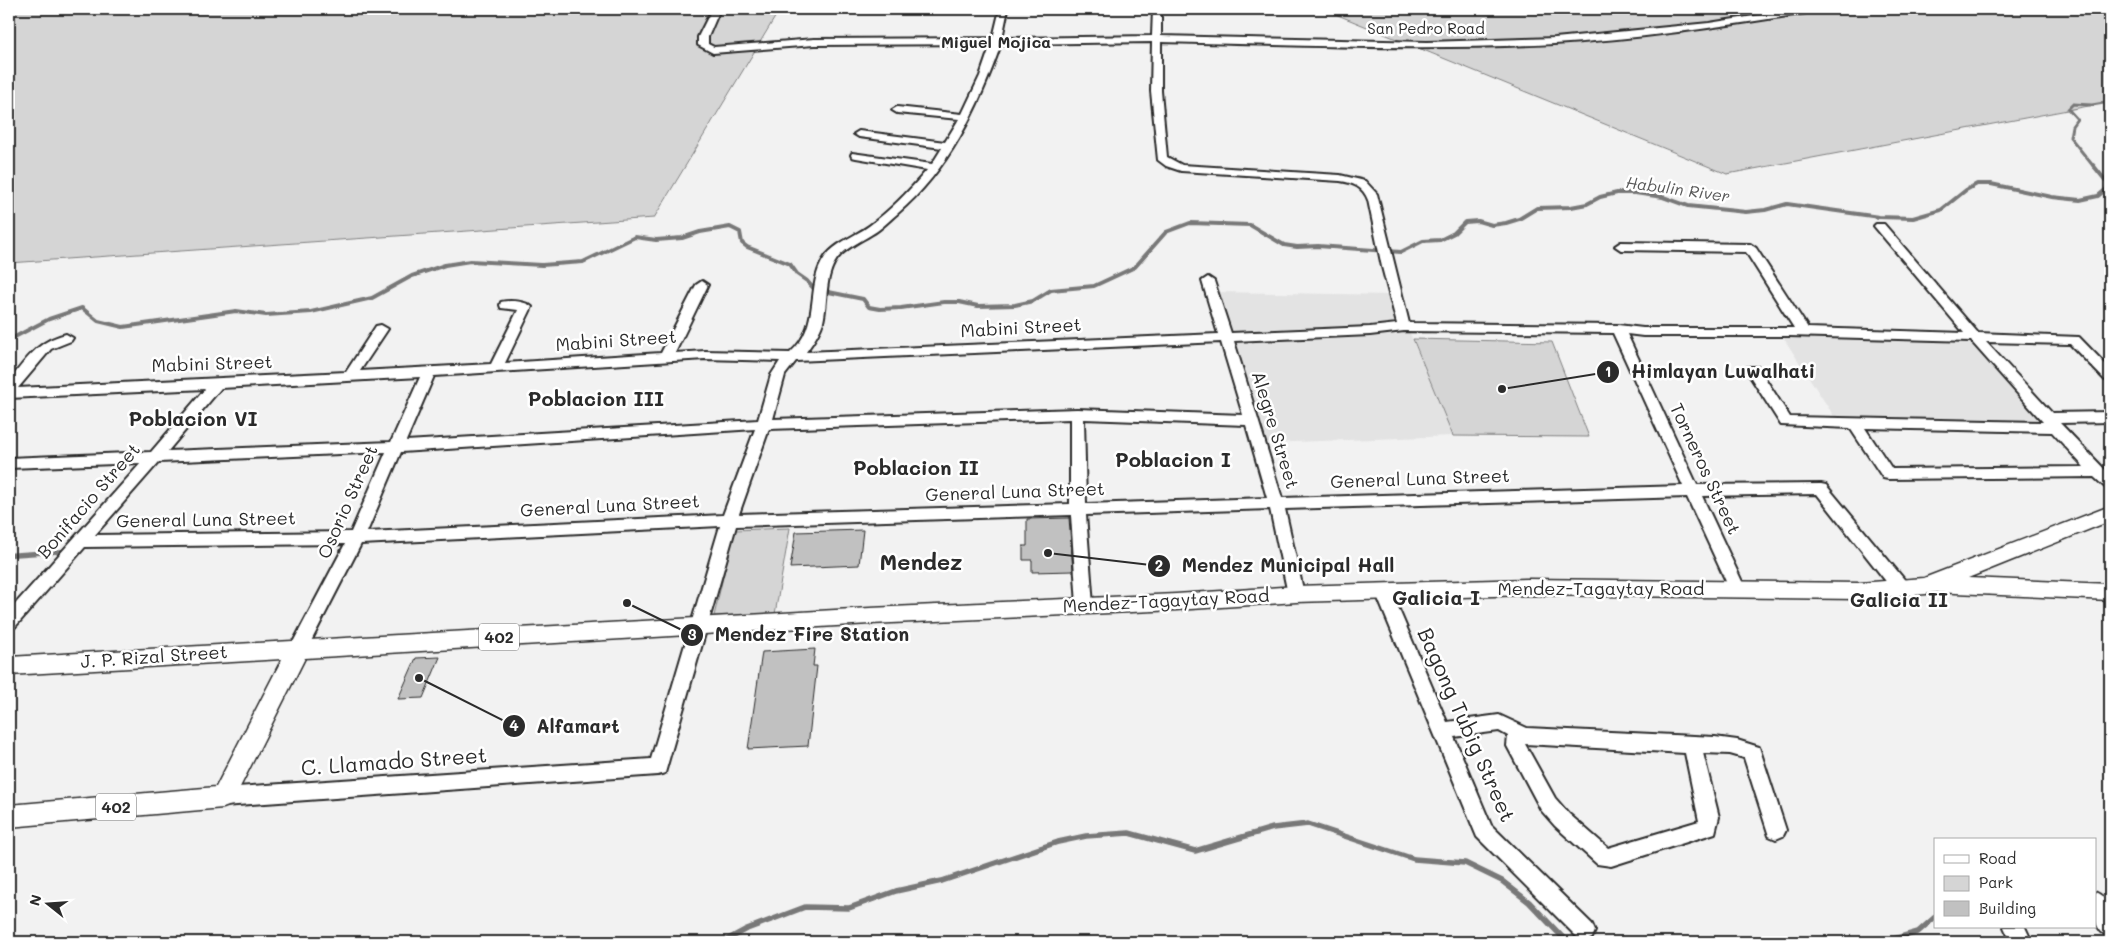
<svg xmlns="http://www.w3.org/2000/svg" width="2119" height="951" font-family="Mali,sans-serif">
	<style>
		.built { fill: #e3e3e3 }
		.green { fill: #d5d5d5; stroke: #808080 }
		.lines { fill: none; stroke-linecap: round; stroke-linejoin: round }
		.stream-far3 { stroke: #787878; stroke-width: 3 }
		.stream-far2 { stroke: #787878; stroke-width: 4 }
		.stream-far1 { stroke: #787878; stroke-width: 4.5 }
		.stream { stroke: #787878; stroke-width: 5.5 }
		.building { fill: #c1c1c1; stroke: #2b2b2b }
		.minor-casing { stroke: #2b2b2b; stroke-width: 4 }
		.major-casing { stroke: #2b2b2b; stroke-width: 3 }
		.minor { fill: #fff; fill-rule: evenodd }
		.major { fill: #fff; fill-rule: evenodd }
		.labels { text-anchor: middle; stroke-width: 5; stroke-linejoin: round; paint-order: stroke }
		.far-street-label { font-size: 15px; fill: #2b2b2b; stroke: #fff }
		.far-quarter-label { font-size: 16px; font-weight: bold; fill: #2b2b2b; stroke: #fff }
		.far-water-label { font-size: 16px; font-style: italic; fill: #585858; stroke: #fff }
		.shield { fill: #fff; stroke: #6b6b6b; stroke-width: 1 }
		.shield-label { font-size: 16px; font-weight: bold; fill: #2b2b2b }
		.street-label { font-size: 18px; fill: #2b2b2b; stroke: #fff }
		.quarter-label { font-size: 20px; font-weight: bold; fill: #2b2b2b; stroke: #fff }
		.near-street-label { font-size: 21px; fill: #2b2b2b; stroke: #fff }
		.district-label { font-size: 22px; font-weight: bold; fill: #2b2b2b; stroke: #fff }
		.leader { fill: none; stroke: #2b2b2b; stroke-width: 2 }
		.callout-dot { fill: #2b2b2b; stroke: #fff; stroke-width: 2 }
		.mark-label { font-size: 15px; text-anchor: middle; font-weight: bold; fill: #fff }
		.callout-label { font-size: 19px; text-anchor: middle; font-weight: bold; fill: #2b2b2b; stroke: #fff; stroke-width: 5; stroke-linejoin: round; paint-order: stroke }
	</style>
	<rect width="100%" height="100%" fill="#f2f2f2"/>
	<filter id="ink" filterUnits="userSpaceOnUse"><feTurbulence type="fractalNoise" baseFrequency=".02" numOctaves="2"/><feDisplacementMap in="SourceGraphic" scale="10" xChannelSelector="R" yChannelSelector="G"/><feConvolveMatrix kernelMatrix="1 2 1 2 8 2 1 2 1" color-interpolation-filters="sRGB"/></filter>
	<g filter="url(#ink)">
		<g class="built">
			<polygon points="1215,292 1394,295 1453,436 1267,443"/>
			<polygon points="1781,334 1971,340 2044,425 1837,421"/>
		</g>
		<g class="green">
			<polygon points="9,9 780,9 654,218 9,263"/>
			<polygon points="1323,9 2110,9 2110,102 1727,174"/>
			<polygon points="1413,339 1552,342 1589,437 1453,436"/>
			<polygon points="790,528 775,614 714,616 734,530"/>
		</g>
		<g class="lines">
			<polyline class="stream-far3" points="2094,167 2070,137 2072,126 2077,119 2068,109 2073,104 2092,105 2110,102"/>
			<polyline class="stream-far2" points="9,340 49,319 82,308 98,321 123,327 236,311 266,315 311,312 372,298 412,276 445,265 470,261 542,265 583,262 635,237 656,240 682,238 700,232 730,227 740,232 742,243 747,247 790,264 797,274 807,281 814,289 863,299 869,307 880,309 901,308 944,302 959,302 978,306 1015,305 1033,301 1051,290 1094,286 1135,267 1166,232 1190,223 1250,225 1284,245 1297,247 1318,246 1401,252 1423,241 1440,240 1454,233 1465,222 1478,221 1492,225 1506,223 1519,219 1537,208 1571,207 1587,204 1600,197 1617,193 1635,193 1663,197 1688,206 1746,212 1765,210 1787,204 1879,217 1913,218 1941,210 1966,190 1977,184 1991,184 2052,197 2080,200 2098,196 2110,186 2093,165"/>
			<polyline class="stream-far1" points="9,555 66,551"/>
			<g class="stream">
				<polyline points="723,942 747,929 805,907 849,908 896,891 942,881 1058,842 1086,836 1129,833 1195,851 1273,828 1308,824 1414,859 1465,863 1502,881 1529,902 1567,942"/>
				<polyline points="1883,942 1918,932 1935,917"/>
			</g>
		</g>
		<g class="building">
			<polygon points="1069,518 1073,571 1032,572 1032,560 1023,560 1023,546 1027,546 1027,519"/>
			<polygon points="863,530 859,565 790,568 796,532"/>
			<polygon points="815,649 813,666 817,666 808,746 748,749 762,652"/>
			<polygon points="440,657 423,698 398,699 416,658"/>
		</g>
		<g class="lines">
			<defs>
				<g id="minor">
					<path d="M 712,9 L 720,9 L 708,37 L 708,44 L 714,47 L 814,39 L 993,38 L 1000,9 L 1008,9 L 1002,38 L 1152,36 L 1153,9 L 1161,9 L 1161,36 L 1427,42 L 1555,38 L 1709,23 L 1798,9 L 1817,9 L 1813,12 C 1727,26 1641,39 1554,44 C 1423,51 1292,45 1161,42 L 1161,91 L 1167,157 L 1182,165 L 1340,175 L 1365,181 L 1377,194 L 1409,323 L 1618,325 L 1643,328 L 1794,328 L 1746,252 L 1621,250 L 1615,246 L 1621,242 L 1750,244 L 1756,248 L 1808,328 L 1964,333 L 1874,226 L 1876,224 L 1884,224 L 1978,333 L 2079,337 L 2110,369 L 2110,381 L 2105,380 L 2070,344 L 1986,342 L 2052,413 L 2110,412 L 2110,422 L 2060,423 L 2110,475 L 2110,488 L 2105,487 L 2094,477 L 1888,479 L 1883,478 L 1850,428 L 1781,425 L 1746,370 L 1748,367 L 1758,367 L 1790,417 L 2043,422 L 1971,341 L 1789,336 L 1643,336 L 1627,334 L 1697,485 L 1821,484 L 1826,485 L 1908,584 L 1910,589 L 1908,594 L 1902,595 L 1896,594 L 1817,494 L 1702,496 L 1746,590 L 1744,595 L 1738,596 L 1732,595 L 1730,590 L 1687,497 L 1285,509 L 1304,594 L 1302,599 L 1296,600 L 1290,599 L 1288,594 L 1270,509 L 1086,515 L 1093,605 L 1091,610 L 1085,612 L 1079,610 L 1077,605 L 1071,515 L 736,526 L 665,773 L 658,775 L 223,806 L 216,803 L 213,797 L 216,791 L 223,788 L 651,759 L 720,526 L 361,544 L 305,653 L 299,655 L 293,653 L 290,648 L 345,544 L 85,547 L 15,627 L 9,629 L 9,611 L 141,463 L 9,468 L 9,458 L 151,452 L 205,389 L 9,398 L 9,381 C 27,359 37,341 66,334 L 73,338 L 71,341 L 51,349 L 18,388 L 346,372 L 376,326 L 381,325 L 388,329 L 360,371 L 491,364 L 518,310 L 501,308 L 500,305 L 501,302 C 510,300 526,301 532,307 L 505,363 L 661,353 L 696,285 L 702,281 L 708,285 L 675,353 L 705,351 L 790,353 C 822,325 805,285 825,257 C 835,243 855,236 869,226 C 891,210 910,190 927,170 L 856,158 L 852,157 L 851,155 L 852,153 L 932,164 L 942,148 L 859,137 L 854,134 L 859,131 L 945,142 L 959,119 L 897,113 L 892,110 L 897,107 L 962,114 L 980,76 L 991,44 L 814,45 L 713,53 L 698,45 L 698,37 ZM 1152,42 L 1151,91 L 1158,160 L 1166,166 L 1181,171 L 1340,181 C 1354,183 1363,187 1368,200 L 1382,267 L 1397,324 L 1370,327 L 1231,333 L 1214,281 L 1208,277 L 1202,281 L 1218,334 L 806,352 C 812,344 820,332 823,322 C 828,302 824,277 837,259 C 846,247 864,240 877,231 C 884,226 891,219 897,214 C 949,170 979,107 1001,44 ZM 1404,331 L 1613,333 L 1683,486 L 1282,498 L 1234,341 L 1370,335 ZM 1221,342 L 1243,415 L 1077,409 L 773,419 L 785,375 L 796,361 ZM 705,359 L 780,361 L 771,375 L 758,420 L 406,441 L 434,376 ZM 420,377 L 391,442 L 168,451 L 221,388 ZM 1070,419 L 1070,504 L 739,514 L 769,429 ZM 1084,419 L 1246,425 L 1267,498 L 1086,504 ZM 1865,428 L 2052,432 L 2084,467 L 1892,469 ZM 755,429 L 723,515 L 367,532 L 401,452 ZM 386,452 L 351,532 L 95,535 L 159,462 Z"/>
					<path d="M 1383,585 L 1389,586 L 1391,591 L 1447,722 L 1499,715 L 1527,728 L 1715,737 L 1737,740 L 1759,747 L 1761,753 L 1786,830 L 1783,836 L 1776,839 L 1769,836 L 1744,758 L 1730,754 L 1703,753 L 1719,817 L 1715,833 L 1611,866 L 1597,864 L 1555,826 L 1541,810 L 1507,746 L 1508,736 L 1499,731 L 1454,737 L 1491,825 L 1592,924 L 1595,931 L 1592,938 L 1585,941 L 1578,938 L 1477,837 L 1375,591 L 1377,586 ZM 1525,744 L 1685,753 L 1699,821 L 1608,848 L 1569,814 L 1555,798 Z"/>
					<path d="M 2095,892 C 2113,899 2111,921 2110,937 C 2091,930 2095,909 2095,892 Z"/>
					<polygon points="2004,927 2025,927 2032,942 2011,942"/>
				</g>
				<polygon id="major" points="2110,506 2110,521 1968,578 2110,584 2110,600 1933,592 1926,594 1859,599 1527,595 1296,602 1176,610 870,624 305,658 231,805 223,808 9,827 9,805 216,787 282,659 9,675 9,657 870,608 1176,594 1296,586 1527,579 1859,583 1924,578"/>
			</defs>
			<use href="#minor" class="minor-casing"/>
			<use href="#major" class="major-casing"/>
			<use href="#minor" class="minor"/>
			<use href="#major" class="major"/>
		</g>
	</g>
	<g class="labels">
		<g class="far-street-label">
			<text x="1426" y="34">San Pedro Road</text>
		</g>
		<g class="far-quarter-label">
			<text x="996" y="48">Miguel Mojica</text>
		</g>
		<g class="far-water-label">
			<text transform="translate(1678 189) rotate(8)" y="6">Habulin River</text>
		</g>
		<g class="shield">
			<rect x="479" y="623.5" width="40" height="27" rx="4"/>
			<rect x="96" y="793.5" width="40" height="27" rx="4"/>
		</g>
		<g class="shield-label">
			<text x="499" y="643">402</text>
			<text x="116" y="813">402</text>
		</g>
		<g class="street-label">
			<text transform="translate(1021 328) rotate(-3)" y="6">Mabini Street</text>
			<text transform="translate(616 341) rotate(-4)" y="6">Mabini Street</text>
			<text transform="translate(212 364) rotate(-2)" y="6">Mabini Street</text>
			<text transform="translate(1275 430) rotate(73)" y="6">Alegre Street</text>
			<text transform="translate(1705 469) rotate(65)" y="6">Torneros Street</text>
			<text transform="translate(1420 479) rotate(-2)" y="6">General Luna Street</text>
			<text transform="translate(1015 492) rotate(-2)" y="6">General Luna Street</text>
			<text transform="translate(89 501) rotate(-49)" y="6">Bonifacio Street</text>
			<text transform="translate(348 502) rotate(-66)" y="6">Osorio Street</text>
			<text transform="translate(610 506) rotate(-3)" y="6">General Luna Street</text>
			<text transform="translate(206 520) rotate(-1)" y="6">General Luna Street</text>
			<text x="1601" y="595">Mendez-Tagaytay Road</text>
			<text transform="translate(1166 601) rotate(-3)" y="6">Mendez-Tagaytay Road</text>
			<text transform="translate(154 657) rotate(-4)" y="6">J. P. Rizal Street</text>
		</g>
		<g class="quarter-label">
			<text x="596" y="406">Poblacion III</text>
			<text x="193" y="426">Poblacion VI</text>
			<text x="1173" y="467">Poblacion I</text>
			<text x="916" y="475">Poblacion II</text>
			<text x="1436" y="605">Galicia I</text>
			<text x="1899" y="607">Galicia II</text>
		</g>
		<g class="near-street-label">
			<text transform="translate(1466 725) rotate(66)" y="7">Bagong Tubig Street</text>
			<text transform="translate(394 762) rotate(-4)" y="7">C. Llamado Street</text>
		</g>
		<g class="district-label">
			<text x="921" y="570">Mendez</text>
		</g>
	</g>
	<path class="leader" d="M1502 389L1608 372M1048 553L1159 566M627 603L692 635M419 678L514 726"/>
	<g class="callout-dot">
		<circle cx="1502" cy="389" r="5"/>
		<circle cx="1048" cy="553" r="5"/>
		<circle cx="627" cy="603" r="5"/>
		<circle cx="419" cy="678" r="5"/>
		<circle cx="1608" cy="372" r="12"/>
		<circle cx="1159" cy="566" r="12"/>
		<circle cx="692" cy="635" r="12"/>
		<circle cx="514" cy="726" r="12"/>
	</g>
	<g class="mark-label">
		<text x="1608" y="377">1</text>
		<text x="1159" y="571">2</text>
		<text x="692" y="640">3</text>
		<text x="514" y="731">4</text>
	</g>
	<g class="callout-label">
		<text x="1723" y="378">Himlayan Luwalhati</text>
		<text x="1288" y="572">Mendez Municipal Hall</text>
		<text x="812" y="641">Mendez Fire Station</text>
		<text x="578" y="733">Alfamart</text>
	</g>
	<rect width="2119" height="951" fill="none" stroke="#fff" stroke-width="30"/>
	<rect x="15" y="15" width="2089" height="921" fill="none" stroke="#2b2b2b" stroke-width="2" filter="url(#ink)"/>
	<rect x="1934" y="838" width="162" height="90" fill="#ffffff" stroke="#aaaaaa"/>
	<rect x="1944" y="855" width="25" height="8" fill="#ffffff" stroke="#aaaaaa"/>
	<text x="1979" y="864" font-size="15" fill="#2b2b2b">Road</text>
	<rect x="1944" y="876" width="25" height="15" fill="#d5d5d5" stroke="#aaaaaa"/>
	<text x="1979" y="888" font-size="15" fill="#2b2b2b">Park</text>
	<rect x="1944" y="901" width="25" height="15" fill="#c1c1c1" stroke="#aaaaaa"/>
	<text x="1979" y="914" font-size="15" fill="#2b2b2b">Building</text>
	<g transform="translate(48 904) rotate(287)" stroke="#ffffff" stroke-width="4" paint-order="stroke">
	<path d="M0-4L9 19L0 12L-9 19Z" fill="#2b2b2b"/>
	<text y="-8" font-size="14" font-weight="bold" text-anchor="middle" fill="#2b2b2b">N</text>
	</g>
</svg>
